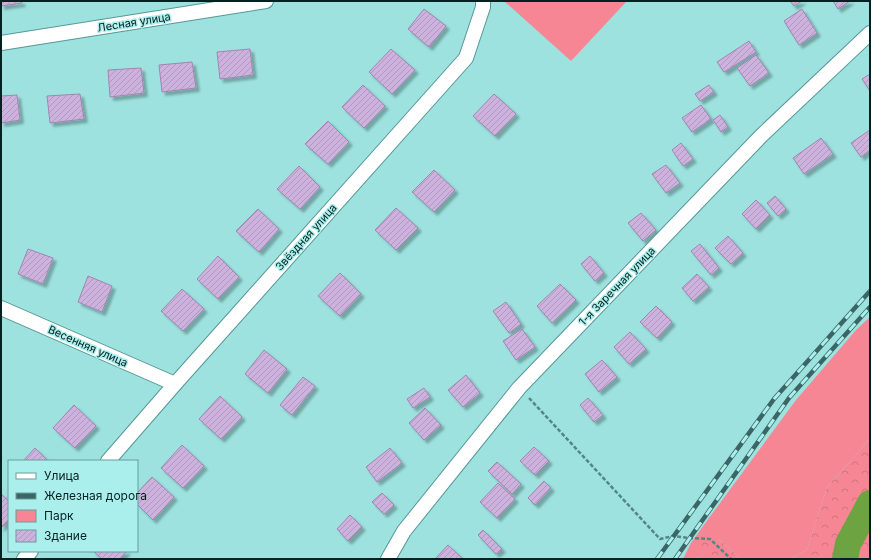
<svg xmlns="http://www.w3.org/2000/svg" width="871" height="560" font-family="Inter,sans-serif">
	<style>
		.green { fill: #f78694 }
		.forest { fill: url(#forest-crowns) }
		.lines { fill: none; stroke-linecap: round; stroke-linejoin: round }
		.river { stroke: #6ea342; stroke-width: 26 }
		.building { fill: url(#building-hatch); stroke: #a085b0; filter: url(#shadow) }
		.minor-casing { stroke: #559896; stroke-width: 16 }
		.path { stroke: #548685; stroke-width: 2.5; stroke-dasharray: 4 2; stroke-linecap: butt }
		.minor { stroke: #fff; stroke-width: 14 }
		.rail-casing { stroke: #3b6665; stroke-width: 4.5 }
		.rail { stroke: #aaefec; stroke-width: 3; stroke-dasharray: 9; stroke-linecap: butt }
		.labels { text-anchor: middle; stroke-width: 3; stroke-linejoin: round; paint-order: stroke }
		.street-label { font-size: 11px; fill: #042121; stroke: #aaefec }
	</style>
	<defs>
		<pattern id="forest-crowns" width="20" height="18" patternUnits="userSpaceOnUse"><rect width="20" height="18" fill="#f78694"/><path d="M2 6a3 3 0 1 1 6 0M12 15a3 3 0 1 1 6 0" fill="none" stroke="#d2737f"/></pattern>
		<pattern id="building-hatch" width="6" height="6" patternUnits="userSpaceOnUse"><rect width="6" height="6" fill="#ceb2de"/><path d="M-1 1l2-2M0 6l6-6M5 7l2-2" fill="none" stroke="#af99be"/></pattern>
		<filter id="shadow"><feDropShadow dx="3.5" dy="3.5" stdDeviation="1" flood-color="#0004"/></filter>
	</defs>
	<rect width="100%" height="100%" fill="#9de2df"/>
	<g class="green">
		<polygon points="504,1 627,1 571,61"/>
		<polygon points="870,317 870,437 865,445 827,487 807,550 789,559 741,559 719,539 697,556 702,559 683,559 691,543 709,518 796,400 856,330"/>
	</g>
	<g class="forest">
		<polygon points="870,437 870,491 842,543 838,559 789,559 807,550 827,487 865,445"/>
		<polygon points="870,521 870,559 855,559 860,543"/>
		<polygon points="719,539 741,559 702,559 697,556 703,540"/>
	</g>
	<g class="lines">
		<polyline class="river" points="845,559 848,544 870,503"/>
	</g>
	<g class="building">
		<polygon points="1,1 21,1 22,3 1,6"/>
		<polygon points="790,1 802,1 794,6"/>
		<polygon points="833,1 850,1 838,9"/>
		<polygon points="424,9 446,26 429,47 408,29"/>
		<polygon points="802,9 817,33 799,45 784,21"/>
		<polygon points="749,41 756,52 724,72 717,62"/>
		<polygon points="250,49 253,75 220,79 217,52"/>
		<polygon points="391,49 415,70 392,94 369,72"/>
		<polygon points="756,55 769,73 750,86 737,68"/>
		<polygon points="192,62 196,88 162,92 159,65"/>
		<polygon points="141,68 144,93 110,97 108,70"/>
		<polygon points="870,74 870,91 862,79"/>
		<polygon points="363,85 385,106 364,128 342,107"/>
		<polygon points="709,85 714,92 700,101 695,94"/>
		<polygon points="80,94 84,119 50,123 47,96"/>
		<polygon points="494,94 516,114 495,136 473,116"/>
		<polygon points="17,95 20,120 1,123 1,96"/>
		<polygon points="701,105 711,119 692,132 682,118"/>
		<polygon points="720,115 728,127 721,132 713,120"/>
		<polygon points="328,121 349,142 328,164 305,144"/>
		<polygon points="870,130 870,150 861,157 851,143"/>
		<polygon points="821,138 833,154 804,174 793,158"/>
		<polygon points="681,143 693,159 683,166 672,150"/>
		<polygon points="666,165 680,183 666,193 652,174"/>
		<polygon points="299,166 320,187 300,209 277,189"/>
		<polygon points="434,170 455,190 434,212 412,192"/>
		<polygon points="775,196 786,209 778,216 767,203"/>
		<polygon points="756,200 770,215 756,229 742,214"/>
		<polygon points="396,208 418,228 396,250 375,230"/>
		<polygon points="258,209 279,229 259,252 236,231"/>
		<polygon points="641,213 656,230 643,241 628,223"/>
		<polygon points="728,236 743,253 731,264 715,248"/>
		<polygon points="700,244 719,268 711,275 691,251"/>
		<polygon points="28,249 53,258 43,284 18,274"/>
		<polygon points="218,256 239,277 218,299 197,279"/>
		<polygon points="590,256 604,273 595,281 581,264"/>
		<polygon points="340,273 361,294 340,316 318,296"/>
		<polygon points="697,274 709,287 693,301 682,288"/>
		<polygon points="88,276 112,286 102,312 78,302"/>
		<polygon points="560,284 576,300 552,323 537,306"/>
		<polygon points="182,289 204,309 183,331 161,311"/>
		<polygon points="506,302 521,324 509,333 493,311"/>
		<polygon points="656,306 672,322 657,338 640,322"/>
		<polygon points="522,329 535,347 516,360 503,341"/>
		<polygon points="630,332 646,349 629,364 614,347"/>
		<polygon points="264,350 287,369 268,393 245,374"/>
		<polygon points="602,360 617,377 599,392 585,374"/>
		<polygon points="466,375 480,393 463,407 448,390"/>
		<polygon points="303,377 315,386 292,415 280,405"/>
		<polygon points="424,388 430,397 413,408 407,399"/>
		<polygon points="220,396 242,417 221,439 199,419"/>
		<polygon points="588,398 603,415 594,422 580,405"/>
		<polygon points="74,405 96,426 75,448 53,428"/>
		<polygon points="425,408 441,425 424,440 409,423"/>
		<polygon points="182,445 204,466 183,488 161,468"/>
		<polygon points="534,447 549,461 535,475 520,461"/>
		<polygon points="35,448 48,461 23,461"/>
		<polygon points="390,448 402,463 377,482 366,467"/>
		<polygon points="497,462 521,484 512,494 488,471"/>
		<polygon points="152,477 174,497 153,520 137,504 137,493"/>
		<polygon points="544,481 551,488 535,505 528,498"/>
		<polygon points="498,483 515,499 497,518 480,502"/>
		<polygon points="382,493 394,505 384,514 372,502"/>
		<polygon points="1,494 9,501 9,520 1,528"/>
		<polygon points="350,515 362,527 348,541 337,529"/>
		<polygon points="483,530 502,549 496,554 478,535"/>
		<polygon points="448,545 463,559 435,559"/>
		<polygon points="93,551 127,551 120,559 102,559"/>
	</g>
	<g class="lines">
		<defs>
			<g id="minor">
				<polyline points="1,43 266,1"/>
				<polyline points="1,308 175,384"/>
				<polyline points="108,461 175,384 466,58 483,7 483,1"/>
				<polyline points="24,559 31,551"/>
				<polyline points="388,559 404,531 519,388 761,136 870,33"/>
			</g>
		</defs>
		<use href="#minor" class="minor-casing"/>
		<polyline class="path" points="529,398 660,539 673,536 690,538 710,539 731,559"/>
		<use href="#minor" class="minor"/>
		<defs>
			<g id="rail">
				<polyline points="657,559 774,399 870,291"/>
				<polyline points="675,559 789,398 870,307"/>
			</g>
		</defs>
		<use href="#rail" class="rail-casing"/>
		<use href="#rail" class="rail"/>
	</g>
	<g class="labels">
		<g class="street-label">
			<text transform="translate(134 22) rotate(-9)" y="4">Лесная улица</text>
			<text transform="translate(306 237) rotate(-48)" y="4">Звёздная улица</text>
			<text transform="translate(617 286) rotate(-46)" y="4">1-я Заречная улица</text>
			<text transform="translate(88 346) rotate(24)" y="4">Весенняя улица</text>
		</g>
	</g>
	<rect width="871" height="560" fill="none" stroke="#042121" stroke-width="4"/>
	<rect x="8" y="460" width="130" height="92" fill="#aaefec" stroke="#689d9b"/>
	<rect x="16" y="473" width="20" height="6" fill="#ffffff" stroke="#689d9b"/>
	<text x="44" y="480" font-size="12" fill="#042121">Улица</text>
	<rect x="16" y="493" width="20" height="6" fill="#3b6665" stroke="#689d9b"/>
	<text x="44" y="500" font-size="12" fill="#042121">Железная дорога</text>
	<rect x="16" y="510" width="20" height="12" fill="#f78694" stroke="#689d9b"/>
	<text x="44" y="520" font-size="12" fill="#042121">Парк</text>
	<rect x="16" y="530" width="20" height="12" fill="url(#building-hatch)" stroke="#689d9b"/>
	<text x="44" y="540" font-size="12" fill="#042121">Здание</text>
</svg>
